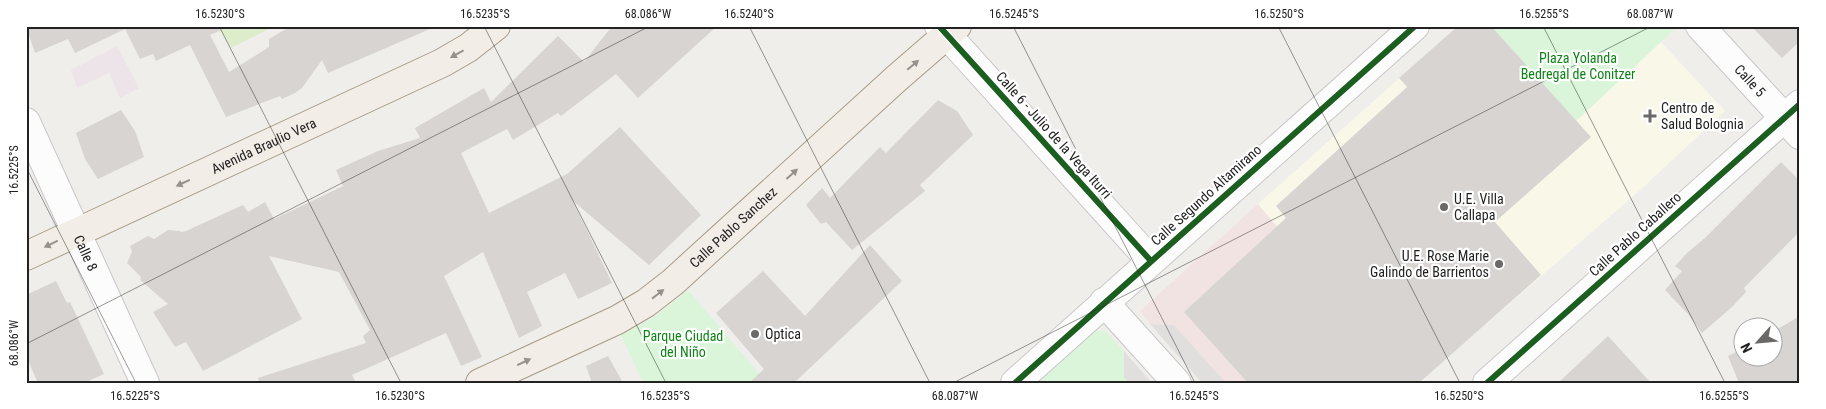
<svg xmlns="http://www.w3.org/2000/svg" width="1826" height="409" font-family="'Roboto Condensed',sans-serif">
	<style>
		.commercial { fill: #f1e3e1 }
		.industrial { fill: #ede4e9 }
		.education { fill: #f8f7e8 }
		.grass { fill: #ddeccb }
		.park { fill: #daf5da }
		.parking { fill: #e0dfde }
		.building { fill: #d7d4d2 }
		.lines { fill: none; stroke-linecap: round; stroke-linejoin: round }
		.minor-casing { stroke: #c9c8c7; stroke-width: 30 }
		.major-casing { stroke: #a79c86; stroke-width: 30 }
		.minor { stroke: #fdfcfc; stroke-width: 28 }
		.major { stroke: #f3ede7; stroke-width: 28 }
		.cycleway-casing { stroke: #fff; stroke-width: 9 }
		.cycleway { stroke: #1b5e20; stroke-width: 6 }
		.oneway { fill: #95928e }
		.ticks { fill: none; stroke: #222; stroke-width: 1; stroke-opacity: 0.45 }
		.poi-dot { fill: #6a6968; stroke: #fff; stroke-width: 2 }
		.labels { text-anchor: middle; stroke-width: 4.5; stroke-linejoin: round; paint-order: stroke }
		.park-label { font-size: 14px; fill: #0c8416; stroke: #fff }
		.street-label { font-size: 14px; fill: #222; stroke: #fff }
		.poi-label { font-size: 14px; fill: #222; stroke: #fff; text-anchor: start }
		.neatline { fill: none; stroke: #222; stroke-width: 2 }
		.ticks-label { font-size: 12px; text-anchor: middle; fill: #222 }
	</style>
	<rect width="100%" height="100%" fill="#f0eeeb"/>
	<polygon class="commercial" points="1258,204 1411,383 1226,383 1174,325 1150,324 1140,311"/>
	<polygon class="industrial" points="117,46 139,88 120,98 109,73 77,88 71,70"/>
	<polygon class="education" points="1458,26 1491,26 1576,121 1661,42 1725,111 1638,192 1425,377 1424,383 1411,383 1258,204"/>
	<polygon class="grass" points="218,26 275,26 231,48"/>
	<g class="park">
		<polygon points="1491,26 1678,26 1576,121"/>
		<polygon points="688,290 767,383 643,383 621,335 653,318"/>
		<polygon points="1095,331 1105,331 1124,351 1124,377 1129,383 1038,383"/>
	</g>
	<g class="parking">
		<polygon points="1150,324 1174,325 1226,383 1202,383"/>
		<polygon points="1124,351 1152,383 1129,383 1124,377"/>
	</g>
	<g class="building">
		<polygon points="26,26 230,26 210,35 229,72 269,47 269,39 291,26 437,26 328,73 322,60 302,88 295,93 282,99 280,96 226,117 190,45 156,61 153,54 140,59 125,29 75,53 68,39 35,53"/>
		<polygon points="612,26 717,26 638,98 616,74 561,116 558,113 513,140 507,129 461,153 489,213 567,174 620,127 701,215 649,265 573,201 612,283 578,299 565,273 527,292 542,326 519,338 483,252 444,276 482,357 461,366 446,333 352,375 356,383 259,383 258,378 366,343 363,336 370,330 339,272 269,256 302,319 203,371 186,342 175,347 153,312 168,304 140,280 141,277 127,263 132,252 130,246 148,236 154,239 168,230 180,231 181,232 186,231 243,205 248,212 265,202 274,219 343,186 336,170 378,151 420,138 415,128 484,88 491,102 558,36 584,62"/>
		<polygon points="1458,26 1491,26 1591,137 1495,222 1541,275 1419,383 1248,383 1184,312 1286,218 1276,206 1407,87 1399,78"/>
		<polygon points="1751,26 1800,26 1800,41 1782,58"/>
		<polygon points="938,100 957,111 973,135 920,185 925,191 852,250 826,222 821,224 806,205 822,188 830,198 880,147 886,153"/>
		<polygon points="121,110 135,131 144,157 98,179 85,159 76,133"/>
		<polygon points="1781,162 1800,181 1800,231 1744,288 1746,292 1732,307 1702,333 1688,314 1665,290 1682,271 1675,266 1687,253 1705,238"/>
		<polygon points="870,245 902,281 794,383 749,383 764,369 716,313 763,271 805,316"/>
		<polygon points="56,281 67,303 70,302 104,374 84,383 38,383 26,356 26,295"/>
		<polygon points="1800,316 1800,383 1739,383 1728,356 1744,348 1744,356 1774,356 1774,331"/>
		<polygon points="1608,336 1651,383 1558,383"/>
		<polygon points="608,356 623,383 592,383 586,366"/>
	</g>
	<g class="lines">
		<defs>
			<g id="minor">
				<polyline points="939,26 1151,261"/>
				<path id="s1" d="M 1700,26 L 1800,135"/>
				<path id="s2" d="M 26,122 L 145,383"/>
				<polyline points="1104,302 1177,383"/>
				<polyline points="1015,383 1415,26"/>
				<polyline points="1487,383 1800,104"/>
			</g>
			<g id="major">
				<path id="s3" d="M 26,256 L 442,63 L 468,48 L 496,26"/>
				<path id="s4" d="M 480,383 L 617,320 L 646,303 L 673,282 L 897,78 L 957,26"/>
			</g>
		</defs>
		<use href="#minor" class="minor-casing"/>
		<use href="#major" class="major-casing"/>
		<use href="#minor" class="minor"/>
		<use href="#major" class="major"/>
		<defs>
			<g id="cycleway">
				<polyline points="939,26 1151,261"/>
				<polyline points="1015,383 1415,26"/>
				<polyline points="1487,383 1800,104"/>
			</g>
		</defs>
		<use href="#cycleway" class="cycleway-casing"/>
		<use href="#cycleway" class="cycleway"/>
	</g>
	<defs><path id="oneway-solid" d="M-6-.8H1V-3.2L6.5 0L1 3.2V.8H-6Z" transform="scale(1.25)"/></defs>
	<g class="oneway">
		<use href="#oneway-solid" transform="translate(457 54) rotate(151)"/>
		<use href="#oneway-solid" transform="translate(913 65) rotate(-40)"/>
		<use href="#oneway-solid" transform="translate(792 174) rotate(-42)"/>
		<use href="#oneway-solid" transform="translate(183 183) rotate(155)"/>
		<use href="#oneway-solid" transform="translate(51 244) rotate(154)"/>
		<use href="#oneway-solid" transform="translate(658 294) rotate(-38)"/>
		<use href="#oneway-solid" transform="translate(524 362) rotate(-25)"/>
	</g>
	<path class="ticks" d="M 219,26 L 401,383M 484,26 L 666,383M 749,26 L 930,383M 1013,26 L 1195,383M 1278,26 L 1460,383M 1543,26 L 1725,383M 26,167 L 136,383M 26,344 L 650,26M 953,383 L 1652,26"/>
	<g class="poi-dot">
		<path d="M1647.5 108.5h5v5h5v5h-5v5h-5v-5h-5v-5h5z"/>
		<circle cx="1444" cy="207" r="5"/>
		<circle cx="1499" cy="264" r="5"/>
		<circle cx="755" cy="334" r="5"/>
	</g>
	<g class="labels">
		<g class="park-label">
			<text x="1578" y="63">Plaza Yolanda<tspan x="1578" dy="16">Bedregal de Conitzer</tspan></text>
			<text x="683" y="341">Parque Ciudad<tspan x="683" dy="16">del Niño</tspan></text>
		</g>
		<g class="street-label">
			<text dy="5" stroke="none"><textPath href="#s1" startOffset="74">Calle 5</textPath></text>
			<text transform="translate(1054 135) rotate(48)" y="5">Calle 6 - Julio de la Vega Iturri</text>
			<text dy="5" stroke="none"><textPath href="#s3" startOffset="262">Avenida Braulio Vera</textPath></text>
			<text transform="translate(1206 195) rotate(-42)" y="5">Calle Segundo Altamirano</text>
			<text dy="5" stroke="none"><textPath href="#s4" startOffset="300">Calle Pablo Sanchez</textPath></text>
			<text transform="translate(1635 234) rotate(-42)" y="5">Calle Pablo Caballero</text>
			<text dy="5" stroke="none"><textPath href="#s2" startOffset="144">Calle 8</textPath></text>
		</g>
		<g class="poi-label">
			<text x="1661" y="113">Centro de<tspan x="1661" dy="16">Salud Bolognia</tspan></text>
			<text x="1454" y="204">U.E. Villa<tspan x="1454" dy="16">Callapa</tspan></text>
			<text x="1489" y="261" text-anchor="end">U.E. Rose Marie<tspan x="1489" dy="16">Galindo de Barrientos</tspan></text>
			<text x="765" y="339">Optica</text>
		</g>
	</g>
	<rect width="1826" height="409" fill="none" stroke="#ffffff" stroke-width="55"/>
	<g transform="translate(1758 342) rotate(243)"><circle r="24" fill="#ffffff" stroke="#a7a7a7"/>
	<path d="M0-4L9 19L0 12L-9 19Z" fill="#6a6968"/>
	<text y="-8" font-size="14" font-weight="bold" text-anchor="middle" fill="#222222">N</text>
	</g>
	<rect x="28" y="28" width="1770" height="354" class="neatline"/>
	<g class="ticks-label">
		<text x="220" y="18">16.5230°S</text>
		<text x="485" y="18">16.5235°S</text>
		<text x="648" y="18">68.086°W</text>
		<text x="749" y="18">16.5240°S</text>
		<text x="1014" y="18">16.5245°S</text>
		<text x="1279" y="18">16.5250°S</text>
		<text x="1544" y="18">16.5255°S</text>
		<text x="1650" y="18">68.087°W</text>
		<text transform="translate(14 170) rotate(-90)" y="4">16.5225°S</text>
		<text transform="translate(14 343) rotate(-90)" y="4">68.086°W</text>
		<text x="135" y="400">16.5225°S</text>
		<text x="400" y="400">16.5230°S</text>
		<text x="665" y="400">16.5235°S</text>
		<text x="955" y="400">68.087°W</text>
		<text x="1194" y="400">16.5245°S</text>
		<text x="1459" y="400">16.5250°S</text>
		<text x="1724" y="400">16.5255°S</text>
	</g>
</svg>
